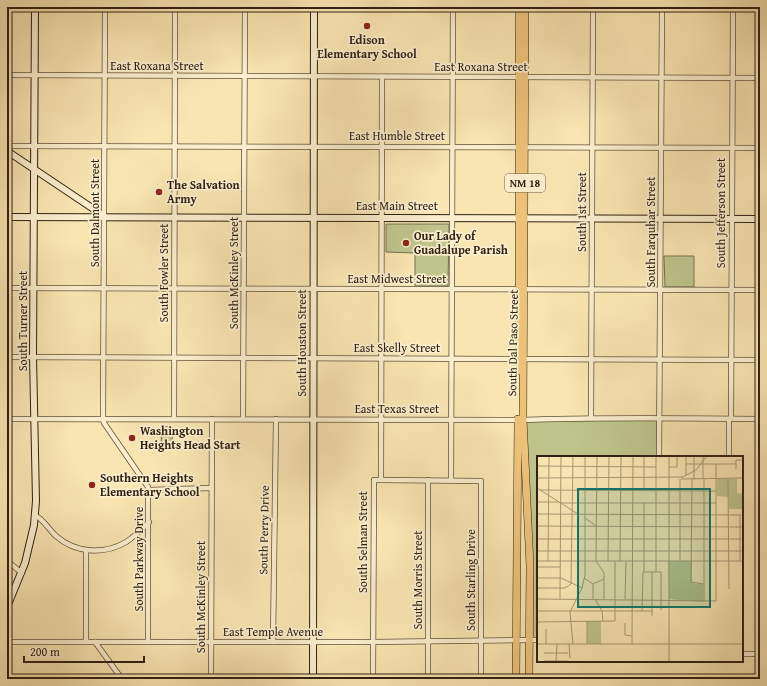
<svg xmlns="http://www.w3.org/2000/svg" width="767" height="686" font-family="'Gentium Book Plus',serif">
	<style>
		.green { fill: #bec48c; stroke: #767250 }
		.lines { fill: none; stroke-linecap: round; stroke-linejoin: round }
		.street-casing { stroke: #61523b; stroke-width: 6 }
		.secondary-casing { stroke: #2f2113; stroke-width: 8 }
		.primary-casing { stroke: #2f2113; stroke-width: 8 }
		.street { stroke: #faeecd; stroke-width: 4.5 }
		.secondary { stroke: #faeecd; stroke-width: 6 }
		.primary { stroke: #ecc279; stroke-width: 7 }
		.poi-dot { fill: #8f2418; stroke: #faeecd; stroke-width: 1.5 }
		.labels { text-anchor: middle; stroke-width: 3.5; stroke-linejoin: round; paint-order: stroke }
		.shield { fill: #faeecd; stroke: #6c5e4b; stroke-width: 1 }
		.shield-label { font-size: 11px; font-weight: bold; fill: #2f2113 }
		.poi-label { font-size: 12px; font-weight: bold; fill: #2f2113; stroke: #faeecd; text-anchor: start }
		.street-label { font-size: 12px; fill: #2f2113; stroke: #faeecd }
		.inset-road { fill: none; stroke: #a89772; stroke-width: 1 }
		.view { fill: #0f766e; fill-opacity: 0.15; stroke: #0f766e; stroke-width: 2 }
		.inset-edge { fill: none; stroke: #2f2113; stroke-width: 2 }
	</style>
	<rect width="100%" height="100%" fill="#f8e5b2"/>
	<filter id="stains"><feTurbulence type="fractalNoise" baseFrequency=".005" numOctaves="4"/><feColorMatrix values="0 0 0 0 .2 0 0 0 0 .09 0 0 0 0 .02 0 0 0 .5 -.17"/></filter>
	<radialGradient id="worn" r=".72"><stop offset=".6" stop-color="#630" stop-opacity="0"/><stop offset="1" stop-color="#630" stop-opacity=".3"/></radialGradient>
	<g class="green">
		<polygon points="386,224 449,224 448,286 415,286 415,253 386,252"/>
		<polygon points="664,256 694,256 694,287 665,287"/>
		<polygon points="659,417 659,457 538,457 538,640 529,640 523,419"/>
		<polygon points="162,426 173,427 172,444 161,444"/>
	</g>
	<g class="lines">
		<defs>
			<g id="street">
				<polyline points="105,7 103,419 104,423 148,487 148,642"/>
				<polyline points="179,7 402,9 514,7"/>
				<polyline points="537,7 760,9"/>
				<polyline points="7,75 760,78"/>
				<polyline points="7,146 760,148"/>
				<polyline points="7,288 760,290"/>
				<polyline points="7,357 760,360"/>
				<polyline points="591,417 593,7"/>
				<path d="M 7,419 L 518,420 C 599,417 679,418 760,419"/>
				<polyline points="174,419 175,7"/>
				<polyline points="243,419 245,7"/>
				<polyline points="731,419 733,7"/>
				<polyline points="659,457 662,7"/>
				<polyline points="729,457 729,419"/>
				<polyline points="381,480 382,77"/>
				<polyline points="428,480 428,679"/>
				<polyline points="451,480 453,7"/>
				<polyline points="149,490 211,488"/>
				<path d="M 34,515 C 44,519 48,529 56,536 C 75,553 104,555 126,542 C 134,537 142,529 149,522"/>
				<polyline points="86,550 86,642"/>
				<polyline points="7,561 22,573"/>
				<polyline points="7,642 373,642 538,640"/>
				<polyline points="95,642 122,679"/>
				<polyline points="273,642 276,419"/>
				<polyline points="742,654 760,654"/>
				<polyline points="211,679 212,419"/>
				<polyline points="373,679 374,480 381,480 481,481 481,679"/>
			</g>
			<g id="secondary">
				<polyline points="7,151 104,216"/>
				<polyline points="7,217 760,219"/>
				<polyline points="7,607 25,563 34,525 36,501 33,357 35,7"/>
				<polyline points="313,679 314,7"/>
			</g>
			<g id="primary">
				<polyline points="525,7 523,419 530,566 529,679"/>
				<polyline points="519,371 519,7"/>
				<polyline points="516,679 518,419"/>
			</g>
		</defs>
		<use href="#street" class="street-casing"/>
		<use href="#secondary" class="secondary-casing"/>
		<use href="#primary" class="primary-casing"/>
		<use href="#street" class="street"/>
		<use href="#secondary" class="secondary"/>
		<use href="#primary" class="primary"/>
	</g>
	<g class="poi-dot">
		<circle cx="367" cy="26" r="4"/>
		<circle cx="159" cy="192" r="4"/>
		<circle cx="406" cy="243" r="4"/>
		<circle cx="132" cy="438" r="4"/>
		<circle cx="92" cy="485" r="4"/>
	</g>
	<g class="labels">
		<rect class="shield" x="505" y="174" width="40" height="18" rx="3"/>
		<g class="shield-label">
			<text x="525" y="187">NM 18</text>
		</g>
		<g class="poi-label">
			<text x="367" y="44" text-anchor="middle">Edison<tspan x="367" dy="14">Elementary School</tspan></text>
			<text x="167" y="189">The Salvation<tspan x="167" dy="14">Army</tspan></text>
			<text x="414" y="240">Our Lady of<tspan x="414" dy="14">Guadalupe Parish</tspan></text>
			<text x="140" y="435">Washington<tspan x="140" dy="14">Heights Head Start</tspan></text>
			<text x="100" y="482">Southern Heights<tspan x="100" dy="14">Elementary School</tspan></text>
		</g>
		<g class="street-label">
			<text x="157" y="70">East Roxana Street</text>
			<text x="481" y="71">East Roxana Street</text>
			<text x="397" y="140">East Humble Street</text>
			<text x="397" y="210">East Main Street</text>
			<text transform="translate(582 212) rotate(-90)" y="4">South 1st Street</text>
			<text transform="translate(95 213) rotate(-90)" y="4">South Dalmont Street</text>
			<text transform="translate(721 213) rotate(-90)" y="4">South Jefferson Street</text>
			<text transform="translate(651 232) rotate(-90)" y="4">South Farquhar Street</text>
			<text transform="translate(164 273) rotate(-90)" y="4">South Fowler Street</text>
			<text transform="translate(234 273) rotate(-90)" y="4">South McKinley Street</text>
			<text x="397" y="283">East Midwest Street</text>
			<text transform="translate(23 321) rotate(-90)" y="4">South Turner Street</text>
			<text transform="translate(302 343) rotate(-90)" y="4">South Houston Street</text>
			<text transform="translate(513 343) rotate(-89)" y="4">South Dal Paso Street</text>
			<text x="397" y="352">East Skelly Street</text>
			<text x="397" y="413">East Texas Street</text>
			<text transform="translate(264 530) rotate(-89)" y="4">South Perry Drive</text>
			<text transform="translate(363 542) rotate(-90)" y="4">South Selman Street</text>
			<text transform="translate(139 559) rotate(-90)" y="4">South Parkway Drive</text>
			<text transform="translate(418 580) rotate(-90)" y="4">South Morris Street</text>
			<text transform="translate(471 580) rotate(-90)" y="4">South Starling Drive</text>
			<text transform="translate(201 597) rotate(-90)" y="4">South McKinley Street</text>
			<text x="273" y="636">East Temple Avenue</text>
		</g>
	</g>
	<g transform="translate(537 456)">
		<rect width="206" height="206" fill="#f8e5b2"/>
		<path d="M 180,23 L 200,23 L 200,37 L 206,38 L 206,53 L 192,53 L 192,41 L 180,40 ZM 131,105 L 155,105 L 155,127 L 166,128 L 166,146 L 132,143 ZM 50,165 L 64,165 L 64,188 L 50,188 Z" fill="#bec48c"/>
		<path class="inset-road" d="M 60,0 L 59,105 L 67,117 L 67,143M 132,0 L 132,206M 166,0 L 166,23M 149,8 L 199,8M 0,10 L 119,11M 132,11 L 140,11 L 140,0M 199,13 L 199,4 L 206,4M 149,19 L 149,0M 0,22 L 146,21M 144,22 L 159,14 L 170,0M 144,23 L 206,22M 155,23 L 154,126 L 167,128M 157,23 L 157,0M 191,23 L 192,133M 0,32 L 41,58M 3,34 L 179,35M 107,35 L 107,0M 0,46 L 22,46M 23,47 L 179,47M 0,58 L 206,59M 48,62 L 59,70M 0,70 L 206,71M 0,83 L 206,83M 0,95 L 206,95M 0,105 L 206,105M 11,105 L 12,0M 71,105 L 72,0M 83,105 L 84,0M 143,105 L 143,23M 167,105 L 167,23M 167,105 L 167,146M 203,105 L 203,59M 0,111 L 23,111M 107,116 L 107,46M 115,116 L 115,160M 119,116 L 119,0M 0,122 L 24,122 L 45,132M 47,122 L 56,128 L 67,123M 56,128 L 56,143M 0,132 L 28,132 L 34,128 L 36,0M 0,143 L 179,145 L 179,8M 23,143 L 24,0M 58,143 L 65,155 L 66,165M 88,143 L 89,105M 0,155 L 115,155M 105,155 L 106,116 L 124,116 L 124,154M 50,165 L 50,188M 0,166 L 78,165 L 78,105M 88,167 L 88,179 L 95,180M 0,188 L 132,188M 9,188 L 9,173M 32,188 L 33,202M 36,188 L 33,156 L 45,132 L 48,119 L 48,0M 95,188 L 96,0M 132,188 L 206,188M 7,197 L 31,197M 7,205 L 31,205M 19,205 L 20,188"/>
		<path class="view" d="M 41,33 L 173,33 L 173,151 L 41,151 Z"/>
		<rect width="206" height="206" class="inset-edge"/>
	</g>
	<rect width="767" height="686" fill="none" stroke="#f8e5b2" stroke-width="24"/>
	<rect x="8" y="8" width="751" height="670" fill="none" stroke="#2f2113" stroke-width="2"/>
	<rect x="12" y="12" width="743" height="662" fill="none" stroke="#2f2113"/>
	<path d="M24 656v6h120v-6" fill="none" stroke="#2f2113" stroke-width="2"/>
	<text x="30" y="656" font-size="12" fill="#2f2113" stroke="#faeecd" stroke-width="3" paint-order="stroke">200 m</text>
	<rect width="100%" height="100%" filter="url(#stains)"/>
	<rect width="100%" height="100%" fill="url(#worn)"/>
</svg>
